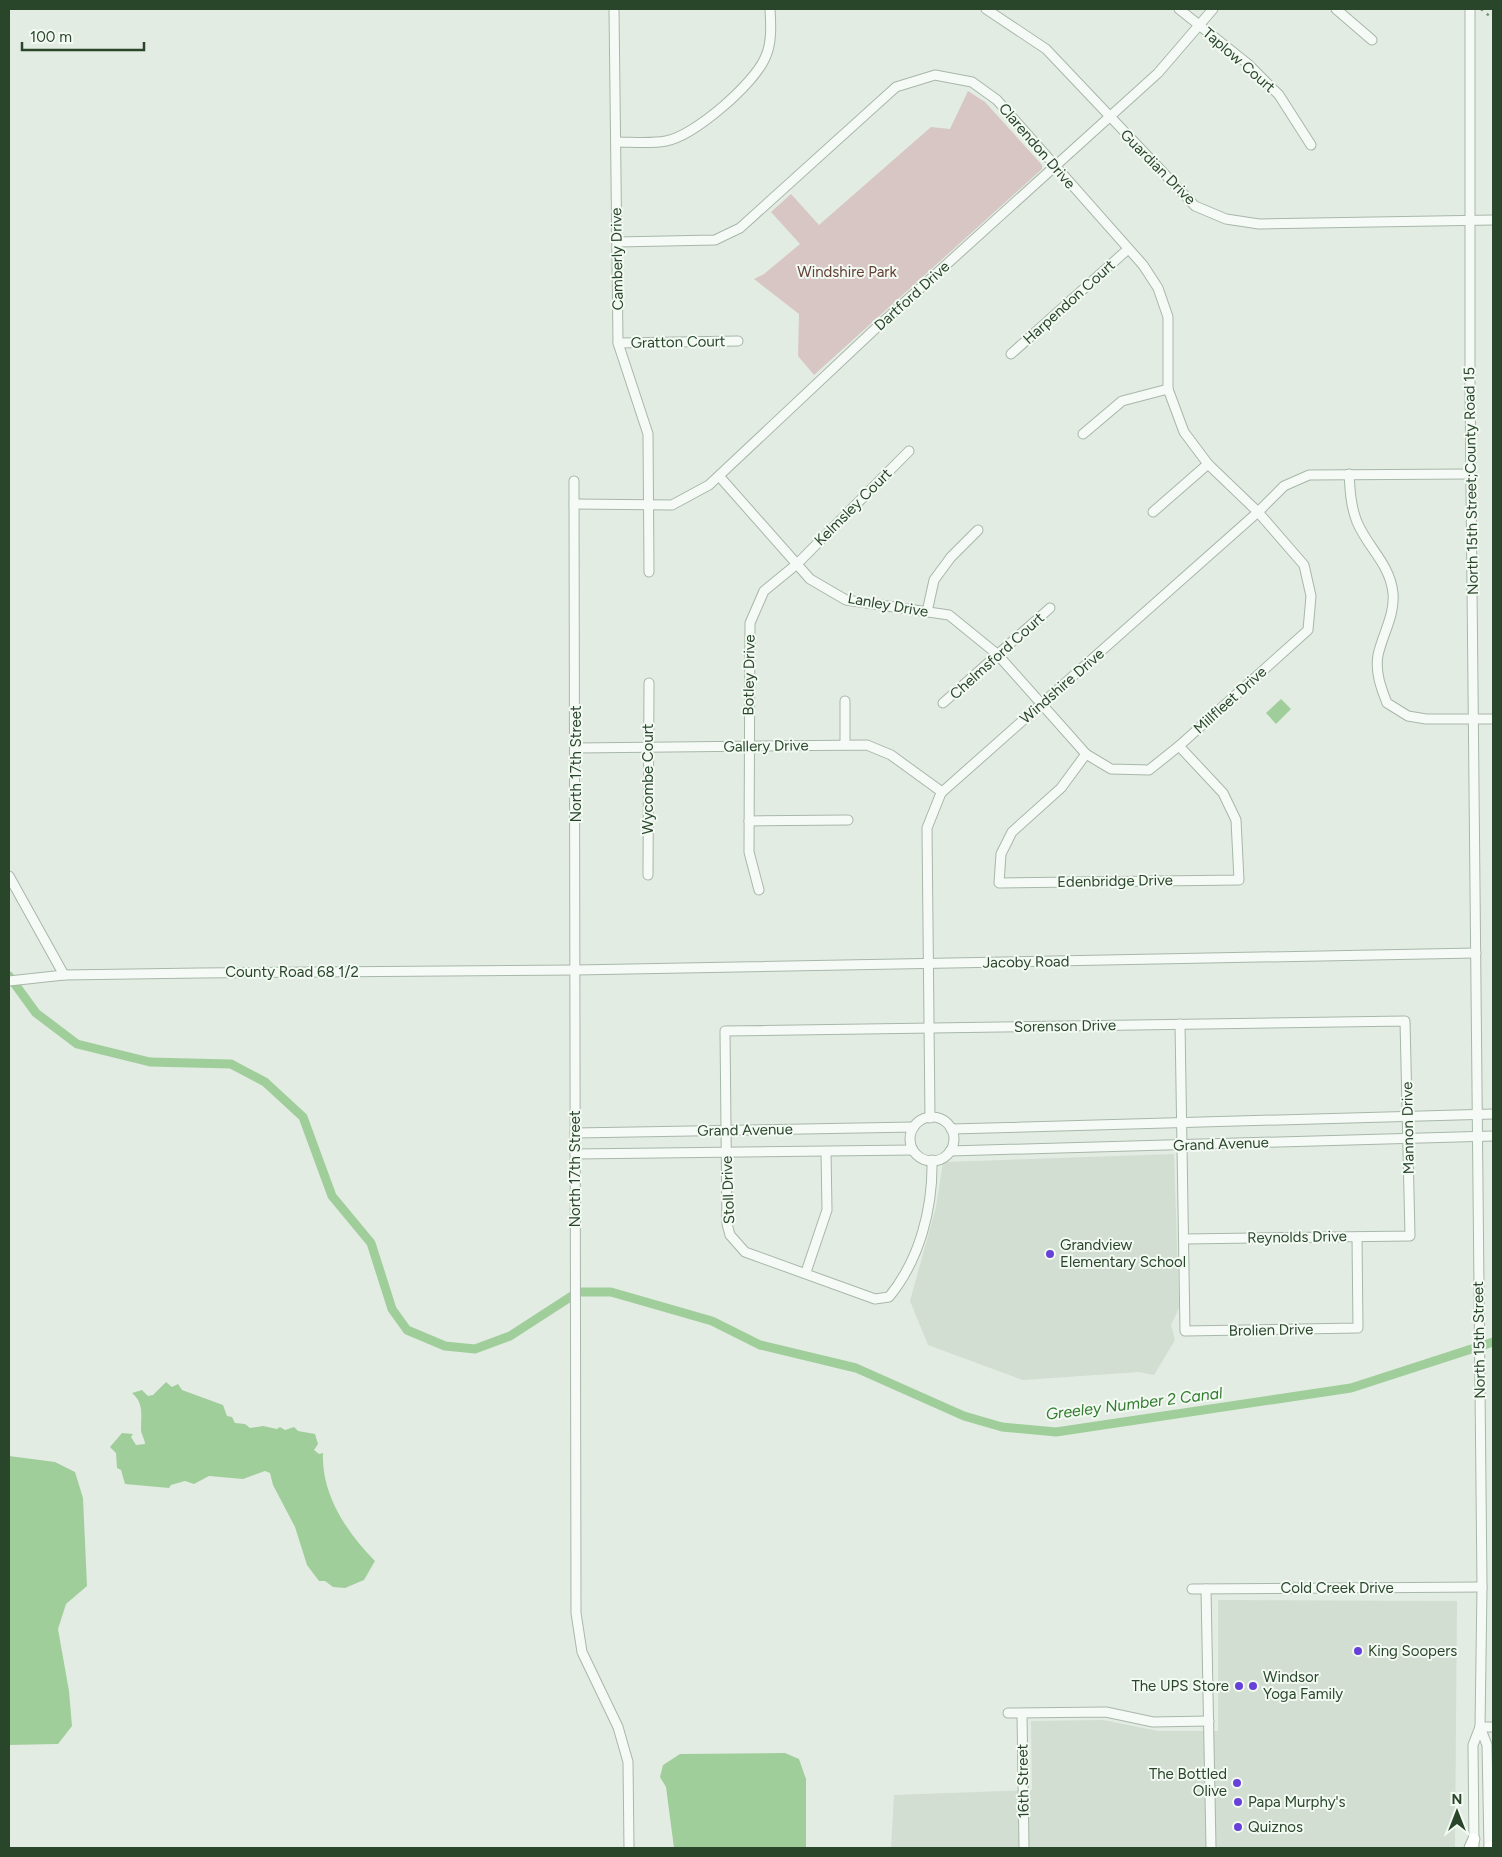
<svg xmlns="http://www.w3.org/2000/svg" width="1502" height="1857" font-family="Figtree,sans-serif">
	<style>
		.built { fill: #d1ded1 }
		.green { fill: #d7c6c3 }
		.water { fill: #a0ce9b }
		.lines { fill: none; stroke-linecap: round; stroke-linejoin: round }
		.canal { stroke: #a0ce9b; stroke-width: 9 }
		.minor-casing { stroke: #a7b7a8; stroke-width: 11 }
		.major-casing { stroke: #a1b9a1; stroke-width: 13 }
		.minor { stroke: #f6faf6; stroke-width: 9 }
		.major { stroke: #fff; stroke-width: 11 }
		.rail { stroke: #7b977b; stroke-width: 2.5; stroke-dasharray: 2.5 5; stroke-linecap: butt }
		.poi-dot { fill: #6640d9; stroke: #f3f9f3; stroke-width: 2 }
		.labels { text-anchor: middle; stroke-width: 4; stroke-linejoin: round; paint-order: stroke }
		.street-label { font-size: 15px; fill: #29462a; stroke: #f3f9f3 }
		.park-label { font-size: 15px; fill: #633f35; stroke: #f3f9f3 }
		.poi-label { font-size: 15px; fill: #29462a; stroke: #f3f9f3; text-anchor: start }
		.water-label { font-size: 16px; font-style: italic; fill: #337d2f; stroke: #f3f9f3 }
	</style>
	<rect width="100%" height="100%" fill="#e3ece3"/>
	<g class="built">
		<polygon points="1174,1154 1179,1308 1171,1325 1175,1340 1154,1375 1139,1372 1023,1380 928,1345 910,1301 936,1207 943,1162"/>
		<polygon points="1218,1600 1457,1601 1455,1848 891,1848 894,1795 1032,1790 1031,1721 1103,1720 1158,1731 1218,1731"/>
	</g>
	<polygon class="green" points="968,91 985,102 1042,165 1042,169 814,375 798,356 799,314 754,279 764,274 800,244 771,212 791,194 819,225 931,127 950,129"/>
	<g class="water">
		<polygon points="1281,699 1291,709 1276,724 1266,713"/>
		<path d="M 166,1382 L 172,1387 L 178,1384 L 182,1390 L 223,1405 L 227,1416 L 232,1417 L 235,1423 L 245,1424 L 250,1428 L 263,1426 L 277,1429 L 280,1427 L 285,1430 L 294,1427 L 298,1431 L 315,1434 L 318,1444 L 314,1450 L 319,1454 L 323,1453 C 321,1494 347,1533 375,1561 L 364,1580 L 345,1588 L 333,1587 L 325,1581 L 319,1581 L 307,1565 L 295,1527 L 273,1485 L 270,1473 L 265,1471 L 243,1479 L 209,1476 L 194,1484 L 185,1481 L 171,1485 L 169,1488 L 125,1484 L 121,1470 L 117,1468 L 116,1453 L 110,1447 L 122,1433 L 133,1434 L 131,1437 L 136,1445 L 145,1444 C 145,1439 141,1435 141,1429 C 141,1415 144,1403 132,1393 L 142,1390 L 148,1396 L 153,1395 Z"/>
		<polygon points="9,1456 55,1462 75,1472 83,1498 87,1586 66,1604 58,1629 69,1691 72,1726 58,1744 9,1745"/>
		<polygon points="785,1753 799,1759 806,1779 806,1848 674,1848 666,1787 660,1777 663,1765 680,1754"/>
	</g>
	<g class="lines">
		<polyline class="canal" points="9,976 36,1013 77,1044 150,1062 231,1064 265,1082 303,1117 332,1196 371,1243 392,1309 407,1330 445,1346 475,1349 510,1336 578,1292 611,1292 712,1321 760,1345 856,1368 964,1416 1002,1427 1056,1432 1351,1388 1493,1342"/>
		<defs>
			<g id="minor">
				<polyline points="614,9 618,343 648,434 649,572"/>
				<polyline points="986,9 1046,49 1195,206 1226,219 1259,224 1493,220"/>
				<polyline points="1179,9 1248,64 1279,95 1311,145"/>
				<polyline points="1336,9 1372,40"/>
				<polyline points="1470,9 1470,387 1482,1587 1480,1727 1487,1745 1489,1848"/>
				<path d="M 616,142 C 632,142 650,144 666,141 C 694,136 754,84 765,58 C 772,44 771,25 770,9"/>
				<polyline points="617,242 715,240 740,228 896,87 935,75 972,82 997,100 1143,265 1158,288 1168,317 1168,389 1184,432 1208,464 1258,512 1304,565 1311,596 1308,630 1179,746 1149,770 1111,769 1086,754 997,654 949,615 846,600 810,579 719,476"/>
				<polyline points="618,343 738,341"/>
				<polyline points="1011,354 1127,250"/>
				<polyline points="1083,434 1122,401 1168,389"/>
				<path d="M 1349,474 C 1350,491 1351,507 1357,522 C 1368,548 1390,564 1393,593 C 1395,615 1383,633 1378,655 C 1375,672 1381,688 1387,703 L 1408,716 L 1426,719 L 1493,719"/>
				<polyline points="574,481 576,1613 582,1652 618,1727 628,1762 629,1848"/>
				<polyline points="574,504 672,505 709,485 874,330 1158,73 1213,9"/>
				<polyline points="1153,512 1208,464"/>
				<polyline points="927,612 934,580 951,557 978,530"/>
				<polyline points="845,701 845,745"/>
				<polyline points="943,703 1050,608"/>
				<polyline points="576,748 867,745 891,755 942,792"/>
				<polyline points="1086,754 1061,788 1012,832 1001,854 999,883 1239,880 1236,820 1223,793 1179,746"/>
				<polyline points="749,821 848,820"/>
				<polyline points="648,875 649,683"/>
				<polyline points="9,876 64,975"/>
				<polyline points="759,890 749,852 750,623 764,591 797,564 909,451"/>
				<polyline points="9,981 64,975 200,973 576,970 1476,953"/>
				<polyline points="1180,1024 1185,1331 1358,1328 1357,1237"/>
				<circle cx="932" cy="1139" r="22"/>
				<polyline points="930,1118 927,828 941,793 1258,512 1284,486 1309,475 1471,474"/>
				<polyline points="951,1129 1493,1114"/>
				<polyline points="575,1133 914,1127"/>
				<polyline points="950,1151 1493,1136"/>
				<polyline points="575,1154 913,1150"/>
				<path d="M 932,1160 C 933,1208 920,1259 889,1297 L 875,1299 L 745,1252 L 730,1235 L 727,1224 L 725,1031 L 1405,1021 L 1410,1236 L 1184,1239"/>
				<polyline points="806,1272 827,1210 826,1152"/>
				<polyline points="1192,1589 1482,1587"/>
				<polyline points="1206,1589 1211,1848"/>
				<polyline points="1008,1713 1106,1712 1153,1722 1209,1721"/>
				<polyline points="1022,1714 1024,1848"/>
				<polyline points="1480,1727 1493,1727"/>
				<polyline points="1474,1846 1473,1745 1480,1727"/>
			</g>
			<g id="major">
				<polyline points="1490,1847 1490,1848"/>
				<polyline points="1470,1848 1474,1839"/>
			</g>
		</defs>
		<use href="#minor" class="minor-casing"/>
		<use href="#major" class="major-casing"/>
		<use href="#minor" class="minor"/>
		<use href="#major" class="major"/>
		<polyline class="rail" points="1481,9 1493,19"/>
	</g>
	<g class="poi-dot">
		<circle cx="1050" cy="1254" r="5"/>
		<circle cx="1358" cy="1651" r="5"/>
		<circle cx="1239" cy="1686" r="5"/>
		<circle cx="1253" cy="1686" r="5"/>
		<circle cx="1237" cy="1783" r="5"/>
		<circle cx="1238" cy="1802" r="5"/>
		<circle cx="1238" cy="1827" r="5"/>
	</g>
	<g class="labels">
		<g class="street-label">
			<text transform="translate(1239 60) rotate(41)" y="5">Taplow Court</text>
			<text transform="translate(1037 146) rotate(49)" y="5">Clarendon Drive</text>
			<text transform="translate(1158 167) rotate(45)" y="5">Guardian Drive</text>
			<text transform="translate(617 259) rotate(-91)" y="5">Camberly Drive</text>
			<text transform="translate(912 296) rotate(-42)" y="5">Dartford Drive</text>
			<text transform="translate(1069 302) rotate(-42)" y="5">Harpendon Court</text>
			<text transform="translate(678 342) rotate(-1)" y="5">Gratton Court</text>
			<text transform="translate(1471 481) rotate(-91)" y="5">North 15th Street;County Road 15</text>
			<text transform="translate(853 507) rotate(-45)" y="5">Kelmsley Court</text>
			<text transform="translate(888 605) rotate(10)" y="5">Lanley Drive</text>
			<text transform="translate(997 656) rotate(-42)" y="5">Chelmsford Court</text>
			<text transform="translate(749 675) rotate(-89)" y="5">Botley Drive</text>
			<text transform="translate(1062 686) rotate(-41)" y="5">Windshire Drive</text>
			<text transform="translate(1230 700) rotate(-42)" y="5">Millfleet Drive</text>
			<text transform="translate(766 746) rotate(-1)" y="5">Gallery Drive</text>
			<text transform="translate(576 764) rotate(-90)" y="5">North 17th Street</text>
			<text transform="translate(648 779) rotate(-90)" y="5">Wycombe Court</text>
			<text transform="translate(1115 881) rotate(-1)" y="5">Edenbridge Drive</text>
			<text transform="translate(1026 962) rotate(-1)" y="5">Jacoby Road</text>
			<text x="292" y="977">County Road 68 1/2</text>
			<text transform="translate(1065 1026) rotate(-1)" y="5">Sorenson Drive</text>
			<text transform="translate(1408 1128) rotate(-91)" y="5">Mannon Drive</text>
			<text transform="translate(745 1130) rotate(-1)" y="5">Grand Avenue</text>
			<text transform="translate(1221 1144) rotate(-2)" y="5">Grand Avenue</text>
			<text transform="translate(575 1169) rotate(-90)" y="5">North 17th Street</text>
			<text transform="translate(728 1190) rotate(-92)" y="5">Stoll Drive</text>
			<text transform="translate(1297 1237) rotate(-1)" y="5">Reynolds Drive</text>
			<text transform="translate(1271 1330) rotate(-1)" y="5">Brolien Drive</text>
			<text transform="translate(1479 1340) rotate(-91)" y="5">North 15th Street</text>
			<text x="1337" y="1593">Cold Creek Drive</text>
			<text transform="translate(1023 1781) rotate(-91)" y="5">16th Street</text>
		</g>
		<g class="park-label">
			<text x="847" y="277">Windshire Park</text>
		</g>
		<g class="poi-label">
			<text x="1060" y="1250">Grandview<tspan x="1060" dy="17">Elementary School</tspan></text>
			<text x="1368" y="1656">King Soopers</text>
			<text x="1263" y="1682">Windsor<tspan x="1263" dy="17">Yoga Family</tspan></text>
			<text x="1229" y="1691" text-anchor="end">The UPS Store</text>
			<text x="1227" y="1779" text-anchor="end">The Bottled<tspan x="1227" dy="17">Olive</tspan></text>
			<text x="1248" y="1807">Papa Murphy's</text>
			<text x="1248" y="1832">Quiznos</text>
		</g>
		<g class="water-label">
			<text transform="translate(1134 1403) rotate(-7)" y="6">Greeley Number 2 Canal</text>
		</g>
	</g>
	<rect width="1502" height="1857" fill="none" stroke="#29462a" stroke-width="20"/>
	<g transform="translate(1457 1812)" stroke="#f3f9f3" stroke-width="4" paint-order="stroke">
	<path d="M0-4L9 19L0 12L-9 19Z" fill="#29462a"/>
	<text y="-8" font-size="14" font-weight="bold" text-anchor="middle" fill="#29462a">N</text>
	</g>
	<path d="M22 42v8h122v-8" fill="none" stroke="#29462a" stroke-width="2.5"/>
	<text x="30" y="42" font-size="15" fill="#29462a" stroke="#f3f9f3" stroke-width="4" paint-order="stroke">100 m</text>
</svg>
